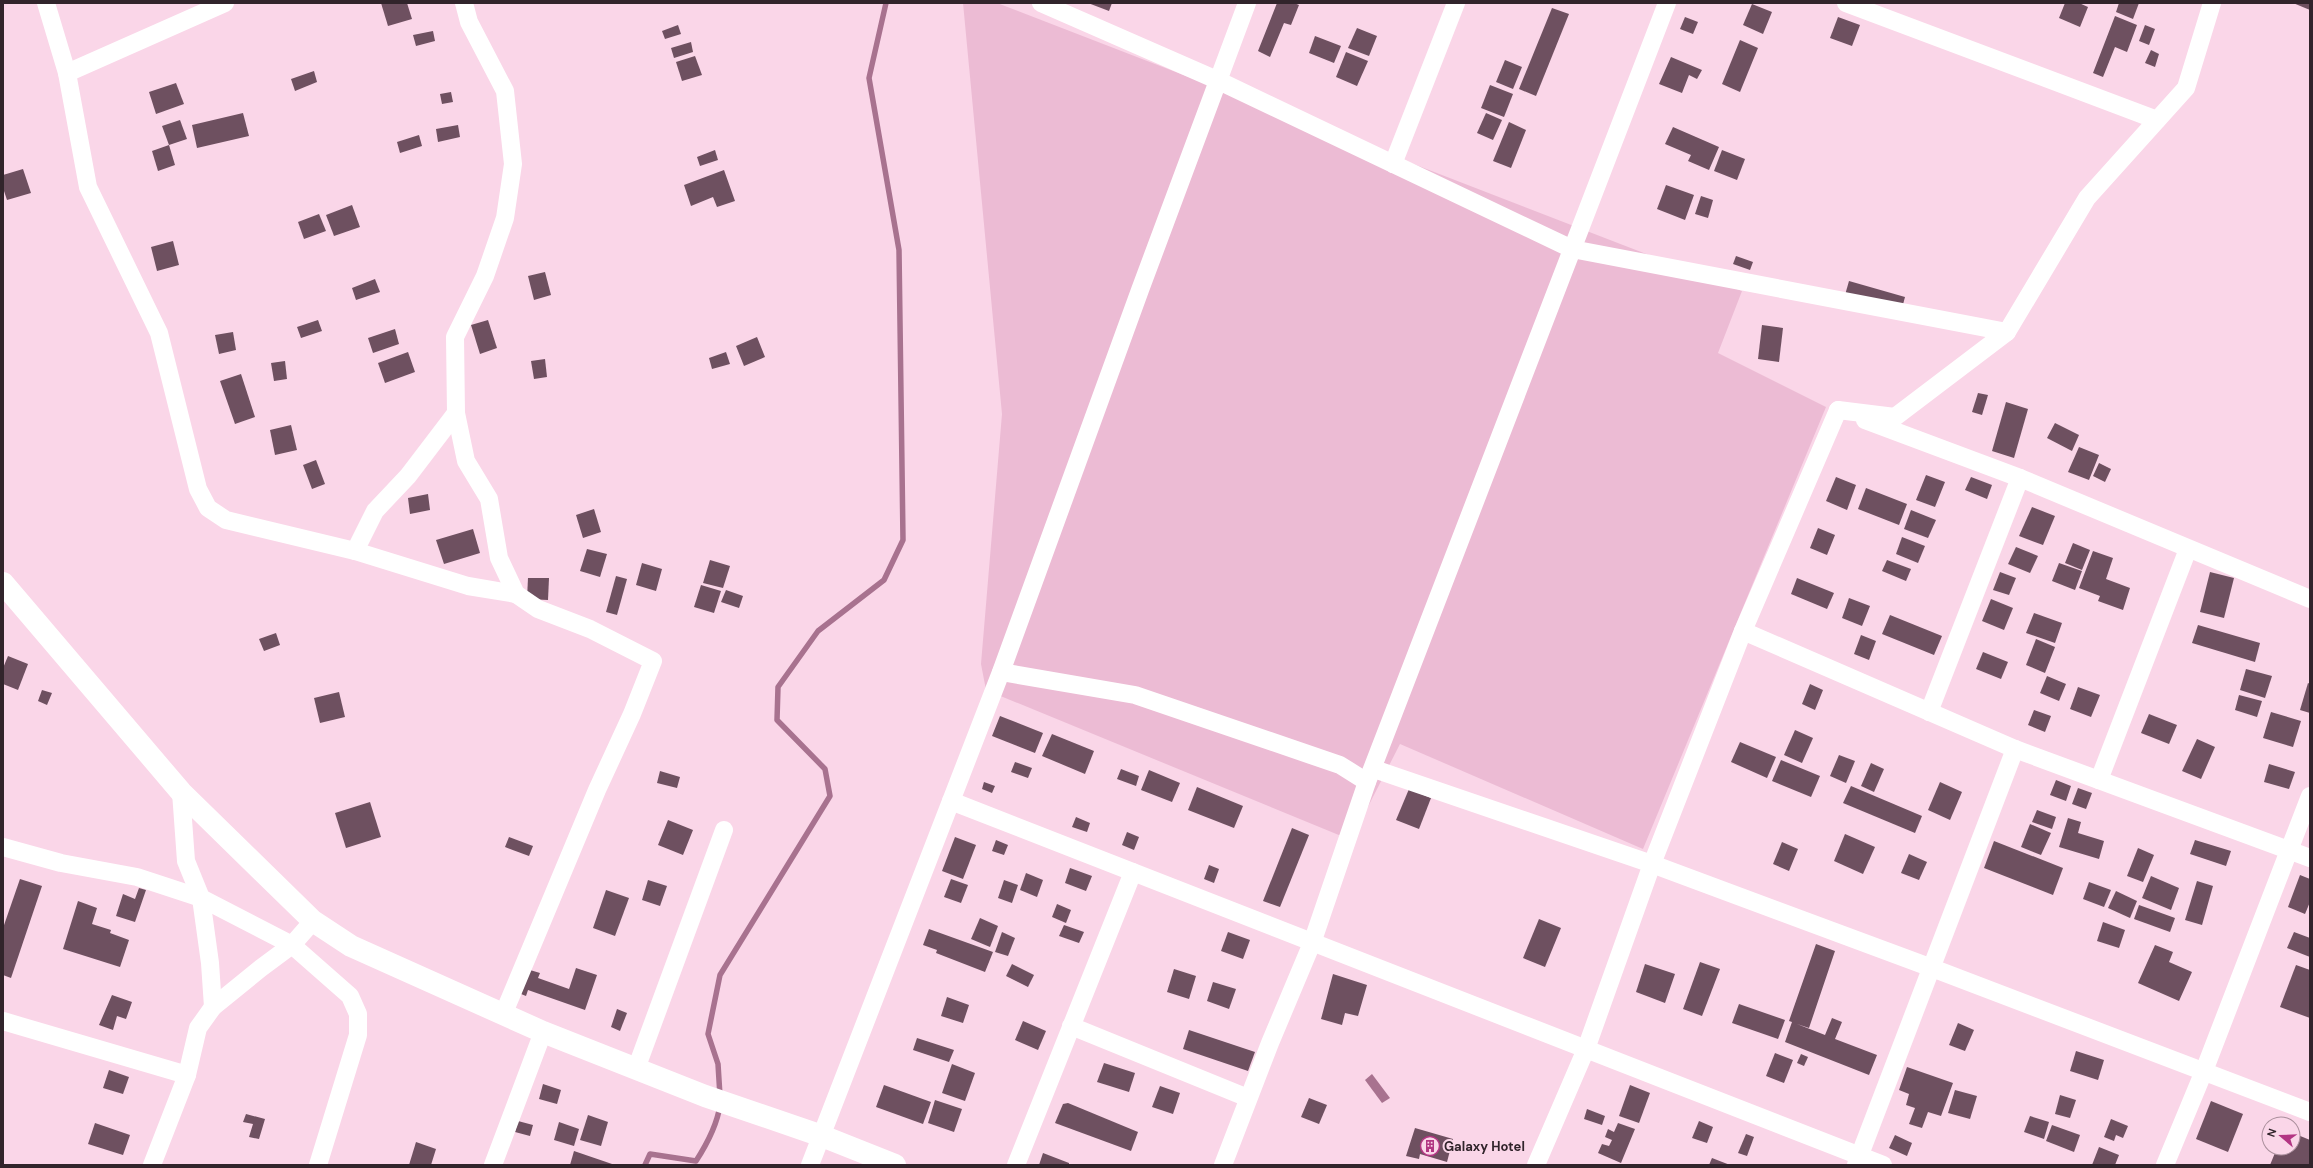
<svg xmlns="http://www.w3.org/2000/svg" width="2313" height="1168" font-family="'DM Sans',sans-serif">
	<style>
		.green { fill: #ecbbd4 }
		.water { fill: #a8728f }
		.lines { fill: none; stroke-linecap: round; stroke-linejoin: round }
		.stream { stroke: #a8728f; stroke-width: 5.5 }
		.building { fill: #6e5060 }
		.minor { stroke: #fff; stroke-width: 18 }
		.major { stroke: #fff; stroke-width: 22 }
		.labels { text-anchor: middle; stroke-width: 4; stroke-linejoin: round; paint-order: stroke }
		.poi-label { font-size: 13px; font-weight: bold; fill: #31242b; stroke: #fad6e8; text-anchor: start }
	</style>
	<rect width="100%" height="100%" fill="#fad6e8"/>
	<polygon class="green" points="963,3 997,3 1742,291 1718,353 1826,407 1643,849 1400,744 1351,840 986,690 981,664 1002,414"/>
	<polygon class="water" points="1372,1074 1390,1098 1382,1103 1365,1080"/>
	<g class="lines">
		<g class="stream">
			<polyline points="720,1096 718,1064 708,1034 720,975 830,796 825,769 777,720 778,687 818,631 884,580 903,540 899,250 869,78 886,3"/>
			<path d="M 645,1165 L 650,1154 L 696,1161 C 707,1144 717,1126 720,1105"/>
		</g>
	</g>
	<g class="building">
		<polygon points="381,3 407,3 412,19 388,26"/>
		<polygon points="1088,3 1112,3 1109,11"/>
		<polygon points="1277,3 1294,3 1299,5 1291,25 1284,23 1270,57 1258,51"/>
		<polygon points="2065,3 2079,3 2088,7 2080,27 2059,18"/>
		<polygon points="2119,3 2139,3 2133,19 2116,12"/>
		<polygon points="2293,3 2310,3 2310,10"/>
		<polygon points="1752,4 1772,12 1763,34 1743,25"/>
		<polygon points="1552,8 1569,14 1536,96 1519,89"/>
		<polygon points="2115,16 2137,25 2127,52 2115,47 2103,77 2093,73"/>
		<polygon points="1685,17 1698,22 1693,34 1680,29"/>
		<polygon points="1838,17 1860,25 1852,46 1830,38"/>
		<polygon points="678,25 681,34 665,39 662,31"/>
		<polygon points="2145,25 2155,29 2149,45 2139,41"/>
		<polygon points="1357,28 1377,36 1369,56 1348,48"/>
		<polygon points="433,31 435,41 416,46 413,35"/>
		<polygon points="1315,36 1341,46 1334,63 1309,53"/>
		<polygon points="1740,40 1758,48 1740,92 1722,84"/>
		<polygon points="691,42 693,52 674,58 671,48"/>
		<polygon points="2151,50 2159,54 2155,67 2145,63"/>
		<polygon points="1346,52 1368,61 1357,86 1336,77"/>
		<polygon points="695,56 702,75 682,81 676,62"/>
		<polygon points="1671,57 1702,70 1697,79 1689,75 1682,93 1659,84"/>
		<polygon points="1505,60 1522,67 1513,89 1496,82"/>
		<polygon points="314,71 317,82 295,91 291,79"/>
		<polygon points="176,83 184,104 156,114 149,92"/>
		<polygon points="1490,85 1513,94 1504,117 1481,108"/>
		<polygon points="451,92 453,102 442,104 440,94"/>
		<polygon points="243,113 249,136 197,148 192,125"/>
		<polygon points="1486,113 1502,120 1493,140 1477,133"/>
		<polygon points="180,120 187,139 169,145 162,126"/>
		<polygon points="1509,122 1526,130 1511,168 1493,161"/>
		<polygon points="458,125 460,137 438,142 436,129"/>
		<polygon points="1673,127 1719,147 1709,170 1688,161 1691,155 1665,144"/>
		<polygon points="419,135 422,146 400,153 397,142"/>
		<polygon points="169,145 175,165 158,171 152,151"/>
		<polygon points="715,150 718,160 700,166 697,157"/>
		<polygon points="1722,150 1745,159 1737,180 1714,171"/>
		<polygon points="23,169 31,193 7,200 3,188 3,175"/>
		<polygon points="724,170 735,201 717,207 713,197 691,206 684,185"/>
		<polygon points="1666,185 1694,195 1685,220 1657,209"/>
		<polygon points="1701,196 1713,200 1708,218 1695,214"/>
		<polygon points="352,205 360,227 334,236 326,215"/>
		<polygon points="319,214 326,231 304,239 298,222"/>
		<polygon points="173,241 179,265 157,271 151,247"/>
		<polygon points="1736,256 1753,262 1750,270 1733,264"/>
		<polygon points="545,272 551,295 534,300 528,276"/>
		<polygon points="375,279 380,292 356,300 352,288"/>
		<polygon points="1849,281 1905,297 1901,312 1845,295"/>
		<polygon points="318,320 322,331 301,338 297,327"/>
		<polygon points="488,320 497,348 480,354 471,325"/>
		<polygon points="1762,325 1783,328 1779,362 1758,359"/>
		<polygon points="395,329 399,344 373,353 368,338"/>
		<polygon points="233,332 236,350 219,354 215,335"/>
		<polygon points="757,337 765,357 744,366 736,346"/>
		<polygon points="408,352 415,372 385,383 378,363"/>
		<polygon points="726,352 730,364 712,369 709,358"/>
		<polygon points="545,359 547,377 534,379 531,361"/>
		<polygon points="285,361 287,379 274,381 271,363"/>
		<polygon points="241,374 255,417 235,424 220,381"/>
		<polygon points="1978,393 1988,395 1982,415 1972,412"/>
		<polygon points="2006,402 2028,409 2014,458 1992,451"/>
		<polygon points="2055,423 2079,435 2072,451 2047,438"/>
		<polygon points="291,425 297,450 275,455 270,430"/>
		<polygon points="2079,447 2099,455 2089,480 2068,472"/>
		<polygon points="316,460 325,484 312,489 303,465"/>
		<polygon points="2099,463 2111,469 2105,482 2093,476"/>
		<polygon points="1926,475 1945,482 1935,507 1916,500"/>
		<polygon points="1836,477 1856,485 1847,510 1826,501"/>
		<polygon points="1971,477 1992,485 1987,499 1965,490"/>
		<polygon points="1866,488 1907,504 1899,525 1858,509"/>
		<polygon points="428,494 430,510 410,514 408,498"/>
		<polygon points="2032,507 2055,516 2043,545 2019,536"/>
		<polygon points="594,509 601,532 583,538 576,515"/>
		<polygon points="1911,510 1936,520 1928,538 1904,529"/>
		<polygon points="1818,528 1835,535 1827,555 1810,548"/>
		<polygon points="473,529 480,553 444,564 436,540"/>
		<polygon points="1902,537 1925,546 1918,563 1896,554"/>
		<polygon points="2073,543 2090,550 2082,570 2065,563"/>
		<polygon points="2016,547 2038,556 2030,573 2008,564"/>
		<polygon points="587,549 607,554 600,577 580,571"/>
		<polygon points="2093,551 2113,558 2106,579 2130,588 2123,610 2098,601 2100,596 2079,588"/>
		<polygon points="710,560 730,566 723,588 703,583"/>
		<polygon points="1887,560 1911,569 1906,581 1882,571"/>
		<polygon points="642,563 662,569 656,591 636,585"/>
		<polygon points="2059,563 2082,571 2075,590 2052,581"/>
		<polygon points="2000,572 2016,578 2009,595 1993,590"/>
		<polygon points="2210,572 2234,578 2224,618 2200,612"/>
		<polygon points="616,576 627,579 617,615 606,612"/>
		<polygon points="528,578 549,578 548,600 527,599"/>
		<polygon points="1797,578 1834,593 1827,609 1791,594"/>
		<polygon points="701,585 721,591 714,613 694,607"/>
		<polygon points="726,590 743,596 739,608 721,602"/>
		<polygon points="1849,598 1870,606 1862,626 1842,618"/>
		<polygon points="1991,599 2013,608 2004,630 1982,621"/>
		<polygon points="2034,613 2062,623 2055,643 2026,633"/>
		<polygon points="1890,615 1942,636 1934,655 1882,634"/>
		<polygon points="2198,625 2260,643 2255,662 2192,643"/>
		<polygon points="276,633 280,645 264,651 259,639"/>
		<polygon points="1861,635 1876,641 1869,660 1854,654"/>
		<polygon points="2036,639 2055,647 2045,673 2026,665"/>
		<polygon points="1983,652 2008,662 2001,679 1976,669"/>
		<polygon points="8,656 28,664 18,690 3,684 3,668"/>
		<polygon points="2246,669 2272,676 2265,698 2240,690"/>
		<polygon points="2047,676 2066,684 2059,701 2040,693"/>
		<polygon points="2308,683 2310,684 2310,713 2300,710"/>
		<polygon points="1810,684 1823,690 1815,710 1802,704"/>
		<polygon points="2078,687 2100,695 2091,717 2070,709"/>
		<polygon points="42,690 52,693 47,705 38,701"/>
		<polygon points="339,692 345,717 320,723 314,698"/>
		<polygon points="2239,695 2262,701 2257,717 2235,710"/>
		<polygon points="2034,710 2051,716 2045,732 2028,725"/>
		<polygon points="2271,712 2301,721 2293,747 2263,738"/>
		<polygon points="2149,714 2177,725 2169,744 2141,733"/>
		<polygon points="1000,716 1043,733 1035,753 992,736"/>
		<polygon points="1795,730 1813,738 1802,763 1784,755"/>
		<polygon points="1052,734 1094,751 1085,774 1042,756"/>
		<polygon points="2197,739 2215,747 2201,779 2182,771"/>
		<polygon points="1740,742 1776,757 1767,778 1731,762"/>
		<polygon points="1839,755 1855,761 1846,783 1830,776"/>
		<polygon points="1781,760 1820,776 1811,797 1772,781"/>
		<polygon points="1015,762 1032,768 1028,778 1011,772"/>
		<polygon points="1871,763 1884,769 1874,792 1861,786"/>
		<polygon points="2269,764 2295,772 2289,789 2264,782"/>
		<polygon points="1121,769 1139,776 1136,786 1117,779"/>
		<polygon points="1149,770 1180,783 1172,802 1141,790"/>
		<polygon points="660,771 680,777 677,788 657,783"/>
		<polygon points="2056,780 2071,786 2066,801 2050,795"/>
		<polygon points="984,782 995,786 992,793 982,789"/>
		<polygon points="1940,782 1962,792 1950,820 1928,810"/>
		<polygon points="1851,786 1922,816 1915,833 1843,803"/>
		<polygon points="1197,787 1243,806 1234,828 1188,810"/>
		<polygon points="2078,788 2092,793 2086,809 2072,804"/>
		<polygon points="1409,789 1431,798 1419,829 1396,820"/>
		<polygon points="370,802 381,837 346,848 335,813"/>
		<polygon points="2037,810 2056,817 2052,829 2032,822"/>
		<polygon points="1076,817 1090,823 1087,832 1072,827"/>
		<polygon points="2068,818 2081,822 2078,833 2104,841 2099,859 2059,847"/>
		<polygon points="668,820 693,830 683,855 658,845"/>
		<polygon points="2030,824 2051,833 2041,855 2021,847"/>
		<polygon points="1292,828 1309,835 1280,907 1263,901"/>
		<polygon points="1127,832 1139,837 1134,850 1122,845"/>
		<polygon points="1845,834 1875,847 1863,874 1834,861"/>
		<polygon points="509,837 533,846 529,856 505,847"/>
		<polygon points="955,837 976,845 963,879 942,871"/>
		<polygon points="996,840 1008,845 1004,855 992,851"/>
		<polygon points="2195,840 2231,851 2226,866 2190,854"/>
		<polygon points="1994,841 2063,868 2053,895 1984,868"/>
		<polygon points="1782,842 1798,849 1789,871 1773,864"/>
		<polygon points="2138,848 2154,855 2143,882 2127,876"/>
		<polygon points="1909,854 1927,862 1919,880 1901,873"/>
		<polygon points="1209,865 1219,869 1214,883 1204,879"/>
		<polygon points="1070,868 1092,876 1086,891 1065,883"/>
		<polygon points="1026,873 1043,880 1037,897 1020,890"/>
		<polygon points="2300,875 2310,879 2310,902 2305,914 2288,907"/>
		<polygon points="2151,876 2179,888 2171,910 2142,898"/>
		<polygon points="20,879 42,886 11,978 3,975 3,928"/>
		<polygon points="951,879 968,885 961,903 944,897"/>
		<polygon points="648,880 667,886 660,906 642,900"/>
		<polygon points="1004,880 1018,885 1012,903 998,898"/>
		<polygon points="2197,881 2213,886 2202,925 2185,920"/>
		<polygon points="2089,882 2111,890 2104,907 2083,899"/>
		<polygon points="139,888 146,890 135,922 116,916 123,894 135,899"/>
		<polygon points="606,890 629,898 615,936 593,928"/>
		<polygon points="2116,891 2137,901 2130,918 2108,908"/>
		<polygon points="78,901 97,908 92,924 111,930 110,933 129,940 120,967 63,949"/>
		<polygon points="1057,904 1071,910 1066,923 1052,917"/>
		<polygon points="2139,905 2175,918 2170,932 2134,919"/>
		<polygon points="980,918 998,926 990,947 971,939"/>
		<polygon points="1539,919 1561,928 1545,967 1523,958"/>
		<polygon points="2103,922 2125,930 2119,948 2097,941"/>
		<polygon points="1064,925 1084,932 1079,943 1059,936"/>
		<polygon points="929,929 993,952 985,972 936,953 937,950 923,945"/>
		<polygon points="1002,932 1015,938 1008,956 995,952"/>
		<polygon points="1228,932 1250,940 1243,959 1221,951"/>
		<polygon points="2294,932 2310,938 2310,957 2287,948"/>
		<polygon points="1816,944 1835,951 1809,1028 1797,1024 1825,1035 1832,1018 1842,1022 1835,1039 1877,1055 1869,1075 1785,1042 1792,1022 1789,1021"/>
		<polygon points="2155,945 2173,952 2169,962 2192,972 2179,1001 2138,983"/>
		<polygon points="1700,962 1720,969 1702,1016 1683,1009"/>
		<polygon points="1012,964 1034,975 1028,987 1006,976"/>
		<polygon points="1645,964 1675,974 1665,1003 1636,992"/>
		<polygon points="2296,965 2310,970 2310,1018 2280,1007"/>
		<polygon points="576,968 597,975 585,1010 528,990 526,996 521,994 530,970 540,973 538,978 569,989"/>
		<polygon points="1174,969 1196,976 1189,999 1167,992"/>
		<polygon points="1333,974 1367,985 1358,1016 1345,1013 1342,1025 1321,1019"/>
		<polygon points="1213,982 1236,989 1229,1009 1207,1001"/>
		<polygon points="112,995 132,1002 126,1019 117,1016 113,1030 99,1025"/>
		<polygon points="947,997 969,1005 963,1023 941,1016"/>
		<polygon points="1739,1004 1785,1020 1778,1039 1732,1023"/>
		<polygon points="617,1009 627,1013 620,1031 611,1027"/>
		<polygon points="1023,1021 1046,1031 1038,1050 1015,1040"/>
		<polygon points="1958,1023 1974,1030 1965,1051 1949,1045"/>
		<polygon points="1189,1030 1255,1052 1248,1071 1183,1049"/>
		<polygon points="917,1038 954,1050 949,1062 913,1050"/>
		<polygon points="2076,1051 2104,1060 2098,1080 2070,1071"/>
		<polygon points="1775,1053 1793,1060 1784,1083 1766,1076"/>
		<polygon points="1801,1054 1808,1057 1804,1066 1797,1063"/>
		<polygon points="1104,1063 1135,1073 1129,1092 1097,1082"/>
		<polygon points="952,1064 975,1073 965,1101 942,1093"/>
		<polygon points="1907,1067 1953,1083 1941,1116 1928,1112 1922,1128 1909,1124 1915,1108 1906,1105 1909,1094 1899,1090"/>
		<polygon points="109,1070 129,1077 123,1094 103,1088"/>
		<polygon points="543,1084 561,1090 557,1104 539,1099"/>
		<polygon points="884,1085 931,1102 923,1124 876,1107"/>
		<polygon points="1630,1085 1650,1093 1639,1123 1619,1116"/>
		<polygon points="1160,1086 1180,1093 1173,1114 1152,1107"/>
		<polygon points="1955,1090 1977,1096 1970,1119 1948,1113"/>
		<polygon points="2060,1095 2076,1100 2070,1118 2055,1114"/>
		<polygon points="1309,1098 1327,1105 1319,1124 1301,1117"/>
		<polygon points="935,1100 962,1109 954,1132 928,1123"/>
		<polygon points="2211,1101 2243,1114 2228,1152 2196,1139"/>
		<polygon points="1068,1103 1138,1132 1131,1151 1055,1123 1063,1104"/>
		<polygon points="1587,1109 1605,1116 1602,1125 1584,1119"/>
		<polygon points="246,1114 265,1119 259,1139 249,1137 253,1124 243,1122"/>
		<polygon points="588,1115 608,1122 601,1146 580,1140"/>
		<polygon points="2030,1116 2049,1122 2044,1139 2024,1132"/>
		<polygon points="2111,1119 2128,1126 2123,1138 2116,1135 2114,1141 2104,1137"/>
		<polygon points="518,1121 533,1125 530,1136 515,1132"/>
		<polygon points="1699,1121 1713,1127 1707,1143 1692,1138"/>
		<polygon points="559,1122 579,1129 574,1146 554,1140"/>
		<polygon points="95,1123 130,1135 123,1155 88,1144"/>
		<polygon points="1618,1123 1635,1129 1621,1163 1598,1153 1602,1144 1609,1146 1612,1140 1605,1137 1608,1129 1614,1132"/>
		<polygon points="2052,1125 2080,1135 2074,1152 2046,1141"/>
		<polygon points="1415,1128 1453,1139 1447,1162 1420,1154 1419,1159 1406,1156"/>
		<polygon points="2293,1133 2310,1140 2310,1165 2270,1165 2277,1148 2293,1148"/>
		<polygon points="1746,1134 1754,1137 1747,1156 1738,1153"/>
		<polygon points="1895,1135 1912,1143 1907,1156 1889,1148"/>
		<polygon points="416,1142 436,1149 431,1165 409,1165"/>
		<polygon points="2099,1147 2119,1155 2115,1165 2092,1165"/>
		<polygon points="574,1151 615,1165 570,1165"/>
		<polygon points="1043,1153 1069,1163 1069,1165 1039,1165"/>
		<polygon points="1712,1158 1730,1165 1709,1165"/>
	</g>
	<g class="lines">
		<g class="minor">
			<polyline points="46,3 67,73 88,187 159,333 198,489 208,508 226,520 355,551 468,586 516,594"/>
			<polyline points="464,3 469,22 505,91 513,164 505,218 485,276 455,337 456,413 466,461 489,499 499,558 516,594 538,609 590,629 653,661 632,714 597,790 503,1015"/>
			<polyline points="1041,3 1217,80 1572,249 2007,332"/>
			<polyline points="1846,3 2157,120"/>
			<polyline points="67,73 225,3"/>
			<polyline points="1393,164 1456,3"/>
			<polyline points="1838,410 1895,417 2007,332 2087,198 2186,88 2212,3"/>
			<polyline points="1865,420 2020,478 2310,599"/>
			<polyline points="355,551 375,511 408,476 456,413"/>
			<polyline points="1743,631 2015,749 2310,858"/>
			<polyline points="1001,672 1135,695 1340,765 1367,782"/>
			<polyline points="1929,712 2020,478"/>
			<polyline points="1374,769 1652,864 1932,968 2310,1112"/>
			<polyline points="2099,780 2188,549"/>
			<polyline points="181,792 186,861 201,898 210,963 213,1007"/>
			<polyline points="951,801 1883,1165"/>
			<polyline points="3,847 61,863 137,877 201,898 292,945 350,996 358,1014 358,1035 318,1165"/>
			<polyline points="3,1021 187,1075"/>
			<polyline points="1071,1026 1248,1098"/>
			<polyline points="636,1069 724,830"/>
			<polyline points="152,1165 187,1075 198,1028 213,1007 261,968 292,945 313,921"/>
			<polyline points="493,1165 543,1032"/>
			<polyline points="810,1165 1001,672 1140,290 1247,3"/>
			<polyline points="1016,1165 1133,872"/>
			<polyline points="1223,1165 1270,1043 1312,943 1367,782 1667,3"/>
			<polyline points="1536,1165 1586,1049 1652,864 1743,631 1838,410"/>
			<polyline points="1856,1165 2015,749"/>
			<polyline points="2165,1165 2204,1071 2310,796"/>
		</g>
		<polyline class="major" points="3,583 181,792 313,921 351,946 543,1032 705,1096 822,1136 895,1165"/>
	</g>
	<defs>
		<symbol id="building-ring" viewBox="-11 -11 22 22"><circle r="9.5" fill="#fad6e8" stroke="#b33583" stroke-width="1.5"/><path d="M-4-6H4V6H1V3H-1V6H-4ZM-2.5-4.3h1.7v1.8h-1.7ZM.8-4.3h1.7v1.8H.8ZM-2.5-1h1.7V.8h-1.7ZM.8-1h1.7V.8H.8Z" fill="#b33583"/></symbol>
	</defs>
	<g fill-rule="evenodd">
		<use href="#building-ring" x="1419" y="1135" width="22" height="22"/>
	</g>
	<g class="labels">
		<g class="poi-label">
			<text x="1444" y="1151">Galaxy Hotel</text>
		</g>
	</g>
	<rect width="2313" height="1168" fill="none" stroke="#31242b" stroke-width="8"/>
	<g transform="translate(2281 1136) rotate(289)"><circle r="19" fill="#fad6e8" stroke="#aa8f9c"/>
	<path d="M0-3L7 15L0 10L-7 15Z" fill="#b33583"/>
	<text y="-6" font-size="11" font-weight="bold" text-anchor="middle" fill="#31242b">N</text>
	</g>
</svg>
